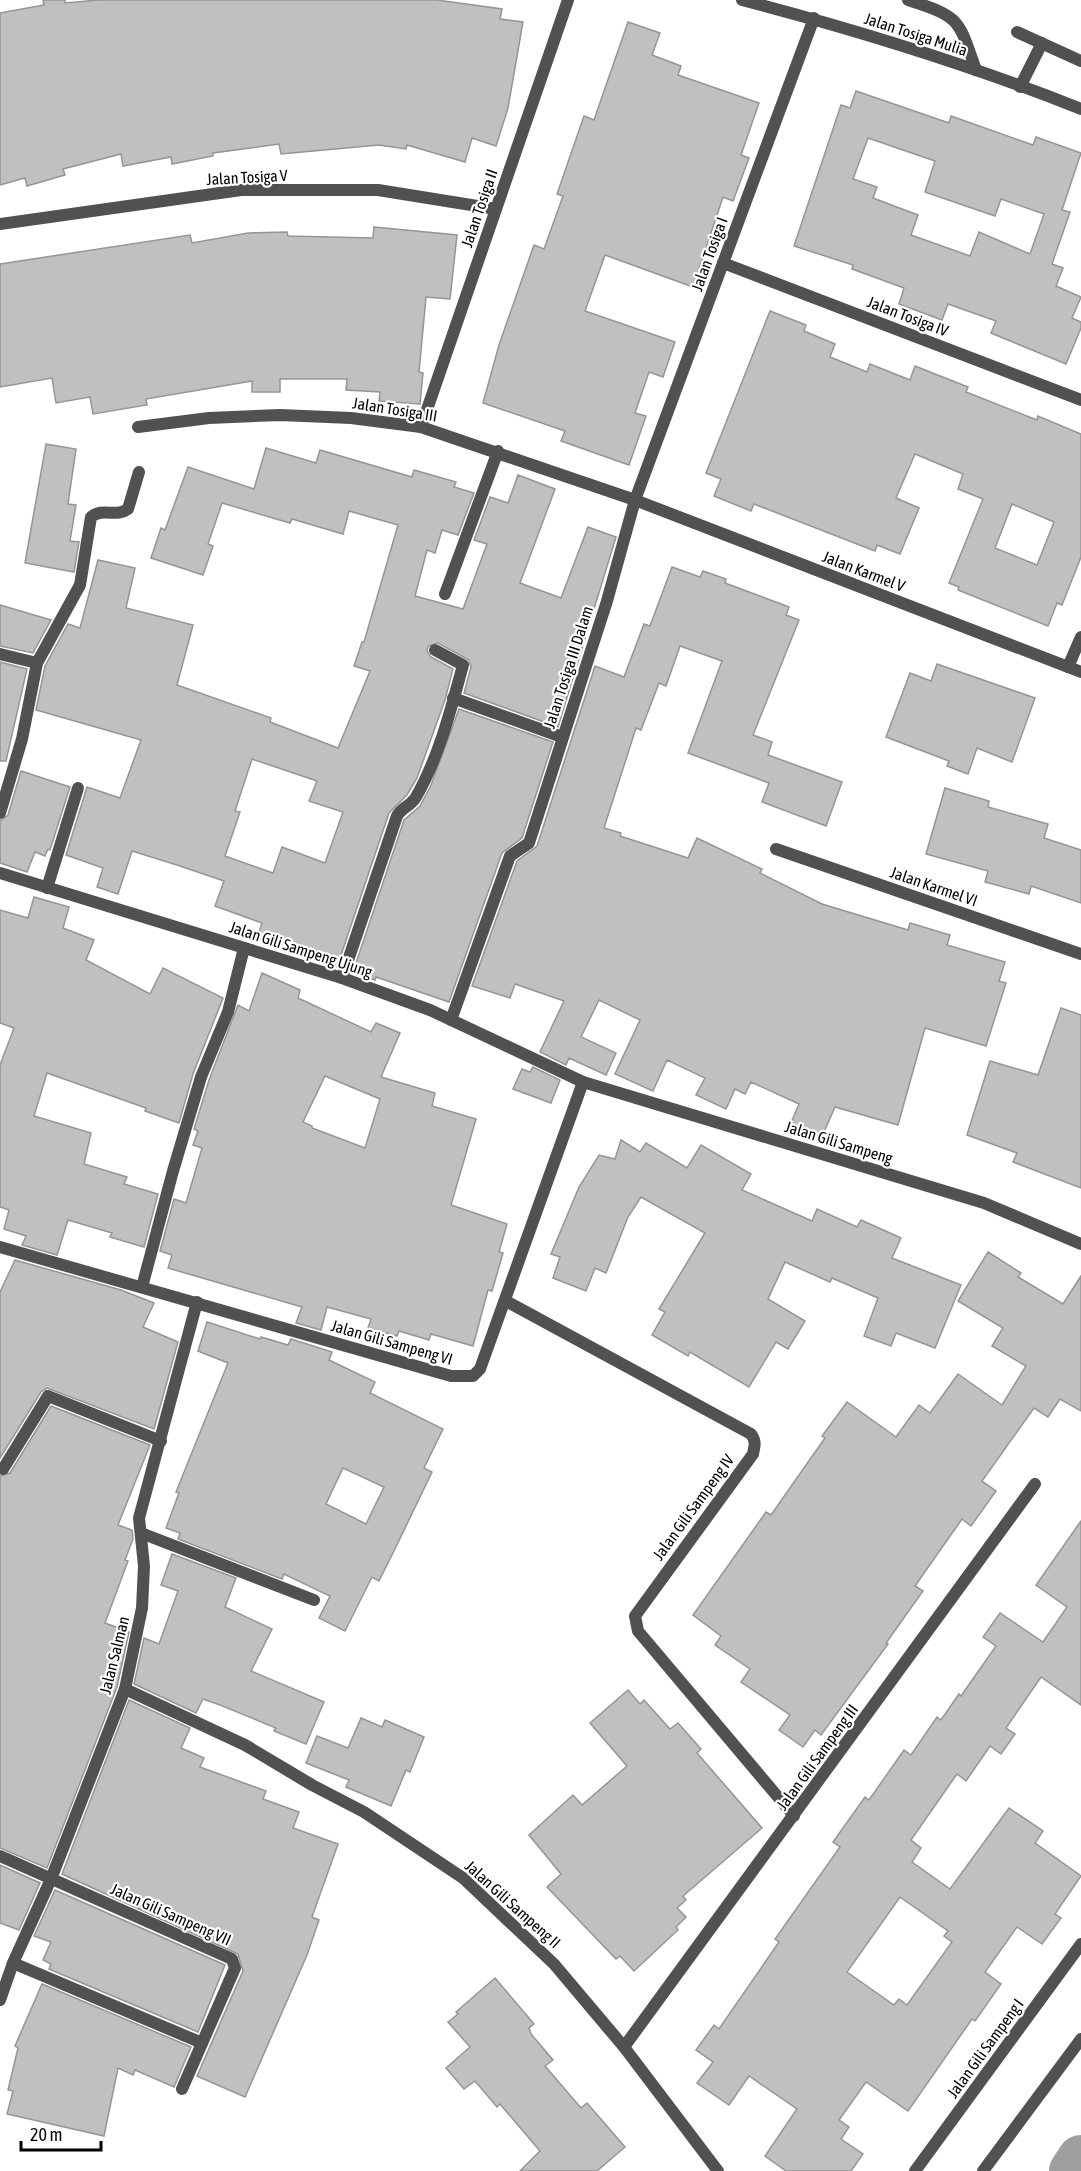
<svg xmlns="http://www.w3.org/2000/svg" width="1081" height="2171" font-family="'Asap Condensed',sans-serif">
	<style>
		.lines { fill: none; stroke-linecap: round; stroke-linejoin: round }
		.river { stroke: #9f9f9f; stroke-width: 48 }
		.building { fill: #c0c0c0; stroke: #959595; stroke-width: 1.5; fill-rule: evenodd }
		.lane { stroke: #515151; stroke-width: 12 }
		.street { stroke: #515151; stroke-width: 12 }
		.labels { text-anchor: middle; stroke-width: 4.5; stroke-linejoin: round; paint-order: stroke }
		.street-label { font-size: 16px; fill: #000; stroke: #fff }
	</style>
	<rect width="100%" height="100%" fill="#fff"/>
	<g class="lines">
		<polyline class="river" points="1073,2171 1081,2159"/>
	</g>
	<g class="building">
		<polygon points="43,0 65,0 65,3 98,0 437,0 502,9 500,19 523,22 508,108 496,146 472,138 465,162 407,145 406,149 379,145 281,154 279,144 213,153 213,156 172,164 171,157 123,166 121,154 63,169 65,175 27,186 25,178 0,185 0,13 44,5"/>
		<polygon points="628,22 660,33 652,55 681,66 678,75 759,103 741,155 749,158 733,201 723,197 693,287 605,255 585,311 675,342 663,377 649,372 635,413 646,416 629,465 561,441 565,431 483,403 499,345 534,245 544,249 563,196 557,194 584,116 594,120"/>
		<path d="M 856,91 L 949,123 L 951,116 L 1033,145 L 1036,137 L 1081,153 L 1062,210 L 1070,212 L 1052,264 L 1063,268 L 1056,286 L 1081,297 L 1072,318 L 1081,322 L 1081,328 L 1066,364 L 991,333 L 996,321 L 948,304 L 942,320 L 899,304 L 904,288 L 852,269 L 853,265 L 794,246 L 841,105 L 850,108 ZM 868,138 L 935,161 L 925,192 L 995,216 L 1001,199 L 1044,214 L 1030,254 L 979,232 L 970,256 L 911,235 L 918,215 L 873,198 L 877,187 L 853,179 Z"/>
		<polygon points="374,227 457,235 450,299 426,297 419,372 423,373 420,404 379,401 380,392 346,390 347,379 280,379 280,392 252,392 252,381 146,399 147,405 93,414 90,397 56,403 52,378 0,387 0,264 190,235 192,243 248,233 287,232 288,236 373,238"/>
		<path d="M 770,311 L 806,325 L 804,331 L 835,344 L 830,357 L 867,372 L 870,364 L 910,380 L 915,366 L 968,387 L 966,392 L 1037,420 L 1038,416 L 1081,434 L 1081,557 L 1062,605 L 1057,603 L 1048,626 L 958,590 L 959,587 L 949,583 L 983,499 L 958,489 L 963,474 L 915,454 L 896,498 L 919,508 L 900,554 L 877,545 L 875,551 L 754,504 L 751,511 L 714,496 L 721,479 L 706,473 ZM 1012,504 L 1054,522 L 1037,565 L 995,548 Z"/>
		<polygon points="46,444 76,449 68,504 76,505 70,541 79,542 74,572 25,563"/>
		<path d="M 266,448 L 316,463 L 320,450 L 412,477 L 414,470 L 456,482 L 454,487 L 474,493 L 458,535 L 442,530 L 435,553 L 427,550 L 415,596 L 463,609 L 487,544 L 474,540 L 490,497 L 508,503 L 518,475 L 555,489 L 520,583 L 561,598 L 588,527 L 616,537 L 558,727 L 464,693 L 471,667 L 469,660 L 438,643 L 428,646 L 427,651 L 431,657 L 453,669 L 445,700 L 417,778 L 407,795 L 389,813 L 337,967 L 257,938 L 262,923 L 215,906 L 224,881 L 177,865 L 132,851 L 118,894 L 97,887 L 103,868 L 66,855 L 87,787 L 120,798 L 141,740 L 36,710 L 45,666 L 68,624 L 80,628 L 98,560 L 135,568 L 126,608 L 193,625 L 177,685 L 271,718 L 270,722 L 338,748 L 370,671 L 354,666 L 362,642 L 364,642 L 398,525 L 349,511 L 343,534 L 292,519 L 290,523 L 222,503 L 208,544 L 213,546 L 203,575 L 151,558 L 161,528 L 165,530 L 188,467 L 254,489 ZM 252,759 L 317,781 L 309,801 L 343,812 L 325,863 L 282,847 L 273,873 L 225,856 L 240,812 L 235,811 Z"/>
		<polygon points="672,567 700,577 703,571 726,579 725,583 789,607 786,615 799,620 753,735 772,742 768,755 842,782 826,826 762,802 769,783 688,753 722,661 680,646 666,686 659,683 641,730 636,728 604,828 621,833 620,836 688,858 697,838 762,869 760,873 822,904 908,930 910,923 950,935 947,945 1005,962 999,981 1006,983 986,1046 925,1028 898,1125 835,1107 821,1139 790,1125 799,1104 751,1082 745,1094 735,1089 726,1109 696,1095 705,1078 667,1060 653,1091 615,1074 640,1020 599,1000 581,1037 616,1053 606,1075 569,1058 566,1065 540,1052 564,1001 515,984 510,998 472,986 517,861 537,846 595,666 624,677 644,624 650,626"/>
		<polygon points="0,605 51,620 33,653 0,646"/>
		<polygon points="0,662 27,669 6,761 0,761"/>
		<polygon points="937,664 1035,698 1012,762 977,748 968,774 947,766 949,761 886,737 910,673 931,681"/>
		<polygon points="459,709 553,742 522,838 502,853 449,1002 376,977 375,980 353,972 404,820 420,806 431,785"/>
		<polygon points="21,771 70,787 50,850 48,849 45,856 35,852 27,872 0,863 0,821 8,815"/>
		<polygon points="945,788 989,801 988,807 1048,824 1044,838 1081,850 1081,903 1031,886 1029,894 985,882 988,871 926,854"/>
		<polygon points="34,897 69,907 63,928 94,940 86,960 150,994 163,968 223,998 193,1074 179,1123 145,1111 146,1108 47,1073 34,1116 91,1133 84,1164 127,1177 124,1184 158,1194 144,1247 110,1237 112,1233 68,1220 57,1255 22,1245 26,1236 4,1229 9,1210 0,1207 0,1065 14,1028 0,1023 0,910 28,918"/>
		<path d="M 262,973 L 300,990 L 298,998 L 371,1032 L 376,1023 L 400,1033 L 381,1077 L 435,1093 L 432,1106 L 476,1119 L 451,1205 L 507,1224 L 499,1252 L 503,1253 L 492,1291 L 488,1290 L 473,1346 L 431,1334 L 429,1340 L 399,1331 L 397,1336 L 368,1328 L 371,1319 L 327,1307 L 321,1330 L 296,1323 L 302,1307 L 168,1268 L 172,1255 L 160,1251 L 174,1199 L 186,1203 L 202,1148 L 193,1145 L 198,1131 L 194,1129 L 209,1080 L 238,1005 L 249,1011 ZM 325,1076 L 380,1099 L 365,1148 L 312,1128 L 312,1126 L 303,1122 Z"/>
		<polygon points="1061,1008 1081,1015 1081,1188 1013,1162 1017,1153 967,1135 990,1061 1038,1075"/>
		<polygon points="533,1067 560,1080 551,1103 513,1089 522,1069 530,1072"/>
		<polygon points="621,1140 640,1152 646,1143 687,1168 701,1145 751,1174 742,1190 812,1221 817,1209 857,1227 861,1220 901,1238 892,1258 961,1285 935,1348 896,1333 891,1346 864,1336 878,1298 832,1278 830,1282 785,1262 768,1299 805,1321 788,1349 776,1342 749,1387 690,1352 688,1356 652,1335 665,1312 659,1309 705,1233 641,1197 628,1217 606,1273 595,1268 586,1291 553,1278 560,1257 551,1254 579,1187 599,1155 615,1159"/>
		<polygon points="988,1252 1021,1273 1018,1277 1063,1304 1081,1276 1081,1411 1060,1399 1048,1417 1034,1408 982,1481 996,1491 971,1526 962,1519 915,1586 923,1591 886,1643 888,1644 821,1735 815,1730 803,1747 779,1730 790,1715 741,1682 750,1669 715,1645 721,1636 693,1615 766,1512 771,1515 825,1438 822,1436 847,1402 896,1437 919,1405 930,1413 958,1374 1002,1405 1026,1366 992,1346 1003,1328 958,1301"/>
		<polygon points="15,1260 121,1290 154,1303 143,1327 178,1342 154,1429 47,1388 41,1392 0,1458 0,1292"/>
		<path d="M 207,1322 L 260,1339 L 261,1337 L 288,1345 L 291,1339 L 332,1352 L 329,1360 L 375,1382 L 370,1393 L 443,1429 L 424,1468 L 432,1472 L 394,1551 L 379,1581 L 372,1577 L 345,1631 L 319,1618 L 330,1596 L 284,1574 L 282,1579 L 178,1539 L 180,1533 L 166,1528 L 179,1493 L 176,1492 L 228,1363 L 198,1351 ZM 343,1468 L 384,1487 L 366,1524 L 326,1504 Z"/>
		<polygon points="51,1406 150,1445 118,1525 132,1530 133,1539 125,1560 128,1561 105,1623 129,1632 117,1687 47,1868 0,1848 0,1476 10,1473"/>
		<path d="M 1081,1521 L 1081,1705 L 1041,1677 L 1006,1728 L 1015,1734 L 1001,1754 L 990,1746 L 966,1781 L 957,1774 L 911,1840 L 921,1848 L 912,1862 L 950,1889 L 1009,1808 L 1043,1831 L 1035,1843 L 1081,1876 L 1055,1914 L 1061,1918 L 1042,1944 L 1017,1927 L 985,1972 L 1001,1984 L 975,2021 L 972,2019 L 908,2111 L 866,2082 L 839,2120 L 849,2127 L 841,2139 L 863,2154 L 851,2171 L 786,2171 L 765,2156 L 797,2109 L 749,2076 L 729,2105 L 697,2083 L 713,2062 L 696,2050 L 714,2025 L 719,2029 L 779,1942 L 775,1939 L 840,1847 L 833,1842 L 865,1797 L 869,1800 L 904,1750 L 911,1755 L 937,1717 L 941,1720 L 959,1694 L 961,1696 L 996,1646 L 983,1637 L 1000,1613 L 1043,1642 L 1067,1607 L 1036,1585 ZM 900,1897 L 948,1931 L 944,1936 L 952,1942 L 907,2005 L 899,1999 L 894,2005 L 847,1972 Z"/>
		<polygon points="172,1554 236,1578 225,1607 272,1629 251,1671 324,1702 306,1744 274,1731 276,1728 220,1705 203,1699 196,1713 134,1684 144,1638 159,1644 178,1591 161,1585"/>
		<polygon points="628,1690 640,1704 644,1700 670,1729 678,1723 701,1749 697,1753 762,1828 683,1896 686,1900 677,1908 686,1917 676,1927 678,1930 634,1971 620,1956 616,1959 547,1887 561,1874 529,1835 573,1795 582,1805 627,1766 590,1723"/>
		<polygon points="129,1700 190,1728 181,1748 204,1758 200,1767 266,1791 263,1799 299,1812 293,1828 338,1844 312,1917 319,1920 307,1955 245,2097 197,2076 243,1971 238,1954 62,1874"/>
		<polygon points="361,1718 382,1727 385,1720 424,1737 410,1772 406,1770 391,1806 346,1787 349,1780 306,1763 317,1736 348,1748"/>
		<polygon points="0,1865 40,1883 19,1930 0,1923"/>
		<polygon points="55,1890 225,1965 198,2032 49,1969 51,1964 43,1960 51,1942 34,1936"/>
		<polygon points="495,1978 534,2024 529,2028 531,2034 553,2060 545,2066 581,2108 587,2103 625,2147 597,2171 520,2171 540,2151 500,2104 497,2107 475,2081 464,2089 446,2068 470,2047 448,2022 458,2014 456,2012"/>
		<polygon points="42,1984 191,2047 174,2087 135,2070 133,2075 118,2068 104,2136 7,2114 13,2091 8,2090 18,2048 15,2046"/>
	</g>
	<g class="lines">
		<g class="lane">
			<polyline points="1017,32 1081,61"/>
			<polyline points="1020,87 1042,43"/>
		</g>
		<g class="street">
			<path d="M 742,0 C 857,30 971,65 1081,109"/>
			<path d="M 908,0 C 961,17 958,19 976,70"/>
			<polyline points="0,224 241,190 378,190 496,209"/>
			<polyline points="723,263 1081,400"/>
			<polyline points="138,427 209,418 280,415 351,418 421,427 635,500 1081,672"/>
			<polyline points="421,427 568,0"/>
			<polyline points="445,594 498,451"/>
			<polyline points="0,654 37,663"/>
			<polyline points="1068,667 1081,637"/>
			<polyline points="453,698 562,737"/>
			<path d="M 0,813 L 22,739 L 37,663 L 80,585 L 91,517 C 103,507 116,518 128,509 L 139,472"/>
			<polyline points="776,849 1081,954"/>
			<polyline points="0,873 342,978 430,1010 583,1082 984,1203 1081,1244"/>
			<polyline points="47,888 78,788"/>
			<path d="M 342,978 L 397,816 C 402,807 411,806 416,797 C 439,757 451,709 463,665 L 435,650"/>
			<polyline points="451,1020 510,856 529,843 607,601 635,500 814,18"/>
			<polyline points="0,1247 451,1376 473,1376 480,1369 583,1082"/>
			<polyline points="142,1287 173,1171 201,1077 228,1012 244,948"/>
			<path d="M 506,1301 L 751,1434 C 756,1441 755,1445 753,1454 L 635,1616 L 638,1631 L 794,1816"/>
			<polyline points="3,1469 48,1396 161,1441"/>
			<polyline points="141,1533 314,1600"/>
			<polyline points="125,1689 245,1745 312,1785 364,1812 463,1878 554,1964 624,2047 718,2171"/>
			<polyline points="0,1856 232,1959 235,1968 182,2089"/>
			<polyline points="13,1963 202,2043"/>
			<polyline points="0,2000 13,1963 51,1879 125,1689 142,1608 144,1566 139,1518 197,1302"/>
			<polyline points="624,2047 1035,1484"/>
			<polyline points="915,2171 1081,1944"/>
			<polyline points="983,2171 1081,2039"/>
		</g>
	</g>
	<g class="labels">
		<g class="street-label">
			<text transform="translate(916 34) rotate(18)" y="6">Jalan Tosiga Mulia</text>
			<text transform="translate(247 177) rotate(-3)" y="6">Jalan Tosiga V</text>
			<text transform="translate(479 208) rotate(-71)" y="6">Jalan Tosiga II</text>
			<text transform="translate(709 254) rotate(-70)" y="6">Jalan Tosiga I</text>
			<text transform="translate(908 316) rotate(21)" y="6">Jalan Tosiga IV</text>
			<text transform="translate(395 409) rotate(9)" y="6">Jalan Tosiga III</text>
			<text transform="translate(864 571) rotate(21)" y="6">Jalan Karmel V</text>
			<text transform="translate(568 667) rotate(-72)" y="6">Jalan Tosiga III Dalam</text>
			<text transform="translate(934 886) rotate(19)" y="6">Jalan Karmel VI</text>
			<text transform="translate(301 949) rotate(18)" y="6">Jalan Gili Sampeng Ujung</text>
			<text transform="translate(839 1142) rotate(17)" y="6">Jalan Gili Sampeng</text>
			<text transform="translate(392 1342) rotate(16)" y="6">Jalan Gili Sampeng VI</text>
			<text transform="translate(693 1507) rotate(-54)" y="6">Jalan Gili Sampeng IV</text>
			<text transform="translate(114 1655) rotate(-76)" y="6">Jalan Salman</text>
			<text transform="translate(817 1757) rotate(-54)" y="6">Jalan Gili Sampeng III</text>
			<text transform="translate(513 1904) rotate(42)" y="6">Jalan Gili Sampeng II</text>
			<text transform="translate(171 1914) rotate(24)" y="6">Jalan Gili Sampeng VII</text>
			<text transform="translate(985 2048) rotate(-54)" y="6">Jalan Gili Sampeng I</text>
		</g>
	</g>
	<path d="M21 2141v9h80v-9" fill="none" stroke="#000000" stroke-width="3"/>
	<text x="30" y="2141" font-size="18" fill="#000000" stroke="#ffffff" stroke-width="4.5" paint-order="stroke">20 m</text>
</svg>
